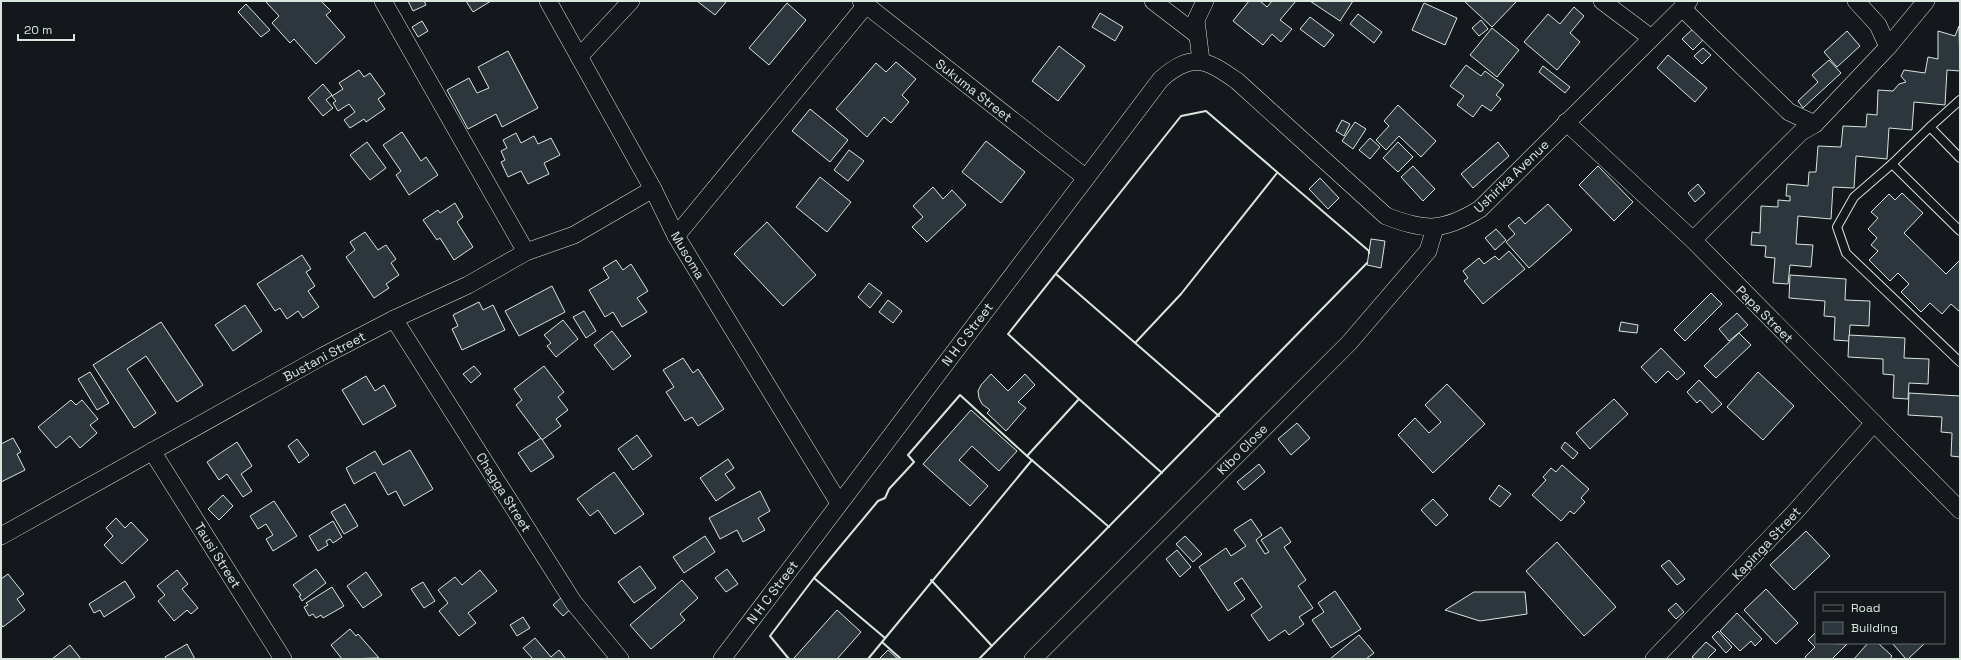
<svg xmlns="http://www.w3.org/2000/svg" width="1961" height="660" font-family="'Space Grotesk',sans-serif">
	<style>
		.building { fill: #2c363c; stroke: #d8e6dc }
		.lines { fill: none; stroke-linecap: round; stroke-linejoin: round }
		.service-casing { stroke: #d8e6dc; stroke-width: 10 }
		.minor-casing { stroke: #d8e6dc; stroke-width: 18 }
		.service { stroke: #14181c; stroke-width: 8 }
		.minor { stroke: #14181c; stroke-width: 17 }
		.wall { stroke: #d8e6dc; stroke-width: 2 }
		.labels { text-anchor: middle; stroke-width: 3; stroke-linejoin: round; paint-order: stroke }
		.street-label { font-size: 13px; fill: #d8e6dc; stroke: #14181c }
	</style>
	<rect width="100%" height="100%" fill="#14181c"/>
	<g class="building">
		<polygon points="267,1 321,1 331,11 326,15 345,37 316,64 294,39 290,43 272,23 279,16 266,2"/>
		<polygon points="408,1 424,1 426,5 413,11"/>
		<polygon points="466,1 491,1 473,12"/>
		<polygon points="697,1 727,1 715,15"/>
		<polygon points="1249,1 1260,1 1267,7 1272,1 1296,1 1280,20 1292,29 1281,42 1272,34 1263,45 1233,21"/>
		<polygon points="1310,1 1353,1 1340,21"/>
		<polygon points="1464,1 1517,1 1492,27"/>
		<polygon points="787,3 806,20 769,65 749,48"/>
		<polygon points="1424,3 1457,18 1445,45 1412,30"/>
		<polygon points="246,4 270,30 261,37 238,12"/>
		<polygon points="1574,7 1584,16 1570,33 1580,42 1557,70 1524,42 1548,14 1560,24"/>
		<polygon points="1100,13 1123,27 1115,41 1092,27"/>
		<polygon points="1358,14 1382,32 1374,43 1350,24"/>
		<polygon points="1310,17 1334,35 1324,47 1300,29"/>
		<polygon points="1481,20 1488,29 1479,36 1472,28"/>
		<polygon points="422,21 428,31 418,37 412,27"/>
		<polygon points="1959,26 1960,71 1947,70 1945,105 1914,102 1912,130 1889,128 1887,159 1856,156 1854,188 1833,187 1831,219 1798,216 1796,244 1813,245 1811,267 1790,265 1788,284 1773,283 1775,258 1765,257 1766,246 1751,245 1752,232 1760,233 1761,206 1778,207 1778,200 1790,201 1790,196 1786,196 1787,184 1808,186 1809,172 1816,172 1818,146 1841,147 1843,126 1866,127 1867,114 1877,115 1878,90 1893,91 1899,84 1906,82 1901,76 1904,70 1925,73 1928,57 1938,59 1938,31 1955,36"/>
		<polygon points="1695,27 1706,37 1693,50 1682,39"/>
		<polygon points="1492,28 1519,50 1497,77 1470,55"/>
		<polygon points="1847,31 1860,46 1837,67 1824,52"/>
		<polygon points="1059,46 1085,66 1058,101 1032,81"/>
		<polygon points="1703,48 1711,55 1702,64 1694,56"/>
		<polygon points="508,51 538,108 502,127 496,114 468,129 447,90 469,78 477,93 489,88 478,67"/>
		<polygon points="1668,55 1707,88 1695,102 1657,68"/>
		<polygon points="1829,60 1841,73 1803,108 1798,101 1818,82 1812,75"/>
		<polygon points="896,62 916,79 902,95 909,102 891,123 884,117 867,137 836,109 876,63 886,72"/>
		<polygon points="1466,65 1481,76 1485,71 1504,85 1496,95 1501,99 1491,111 1482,105 1473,117 1457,105 1464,96 1450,86"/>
		<polygon points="1543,66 1570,87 1565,93 1539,72"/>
		<polygon points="359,70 364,77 370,73 385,94 378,99 385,109 366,122 364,119 350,128 344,120 355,112 349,104 338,111 333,103 336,101 332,96 343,89 339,83"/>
		<polygon points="323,84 332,95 326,100 333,108 323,116 308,98"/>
		<polygon points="1398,105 1436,141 1421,157 1399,136 1386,150 1376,140 1389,126 1384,121"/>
		<polygon points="810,109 848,140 830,162 792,131"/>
		<polygon points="1342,120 1350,124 1344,136 1336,131"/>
		<polygon points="1355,122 1366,129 1353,149 1342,141"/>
		<polygon points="402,132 421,161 426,157 438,175 409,195 396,175 401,171 383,145"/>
		<polygon points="516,133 521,143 534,136 538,144 551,138 560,155 544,163 549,174 528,184 521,171 508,177 501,162 505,160 501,151 507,148 503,140"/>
		<polygon points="1370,138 1380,147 1370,159 1359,150"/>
		<polygon points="986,141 1025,172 1001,203 962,172"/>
		<polygon points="367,142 386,168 370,180 350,155"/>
		<polygon points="1398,142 1413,157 1398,172 1383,158"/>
		<polygon points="1498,142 1509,156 1473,188 1461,174"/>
		<polygon points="849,150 864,161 848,181 834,170"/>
		<polygon points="1413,166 1435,189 1423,201 1401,177"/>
		<polygon points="1598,166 1633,202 1614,221 1579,185"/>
		<polygon points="820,177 851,202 827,232 796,207"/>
		<polygon points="1320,178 1339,198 1328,209 1309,189"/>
		<polygon points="1698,184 1705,193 1695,202 1688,193"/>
		<polygon points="933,187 943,199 952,190 966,205 927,242 912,227 923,217 913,206"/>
		<polygon points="1902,193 1923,213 1904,233 1946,274 1960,260 1960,312 1951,304 1942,314 1930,303 1921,312 1901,292 1909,284 1898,273 1890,281 1869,260 1878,251 1871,245 1877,238 1868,229 1878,218 1871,212 1889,194 1895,200"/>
		<polygon points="455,203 463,217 457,222 473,247 454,260 440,238 437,240 423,220 438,210 440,213"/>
		<polygon points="1548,204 1572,230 1529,268 1506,242 1515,234 1508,226 1519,217 1525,224"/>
		<polygon points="767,222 816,275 783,306 734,254"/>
		<polygon points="1496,229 1506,240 1495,250 1485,238"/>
		<polygon points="365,232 378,250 386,245 396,259 391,263 399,275 386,284 389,288 374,298 346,257 355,250 350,242"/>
		<polygon points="1371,239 1385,241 1381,268 1367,265"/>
		<polygon points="1509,251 1525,269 1483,304 1464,281 1468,278 1463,271 1479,258 1484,264 1495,256 1499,260"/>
		<polygon points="302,255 311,269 306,272 315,286 308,291 319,307 303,318 298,311 287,319 280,308 275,311 257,284"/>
		<polygon points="616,260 623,270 631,264 648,291 637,298 647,312 622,327 613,312 605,317 589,290 609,278 603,268"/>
		<polygon points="1790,275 1846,279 1845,300 1870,301 1869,326 1850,325 1849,341 1834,340 1835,317 1824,316 1825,301 1789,298"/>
		<polygon points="869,283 882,293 870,308 858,297"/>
		<polygon points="552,286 565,312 519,336 505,311"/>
		<polygon points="1711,293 1722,304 1685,341 1674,330"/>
		<polygon points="888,300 902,311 893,323 879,312"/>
		<polygon points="479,302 483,310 493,305 505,330 462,350 452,329 458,326 453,315"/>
		<polygon points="245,305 262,331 233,351 215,325"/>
		<polygon points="584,311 596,331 586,338 573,317"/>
		<polygon points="1737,313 1748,325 1729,341 1719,329"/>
		<polygon points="563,320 578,339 556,357 547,346 551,343 544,335"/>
		<polygon points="161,322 203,385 177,402 146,356 127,369 156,413 134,428 93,365"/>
		<polygon points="1621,322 1638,325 1637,333 1619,331"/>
		<polygon points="612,331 631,356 613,370 594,345"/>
		<polygon points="1739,333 1751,345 1716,378 1704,366"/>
		<polygon points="1849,335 1905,338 1904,358 1929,359 1928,384 1909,383 1908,399 1893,398 1894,375 1883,374 1883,359 1848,357"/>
		<polygon points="1661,348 1685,373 1677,380 1668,371 1656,383 1641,367"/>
		<polygon points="683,358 693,373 698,369 724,409 698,426 692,417 685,421 666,392 674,387 663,370"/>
		<polygon points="474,366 481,374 471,383 463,374"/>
		<polygon points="544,366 564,392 558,397 568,410 556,419 561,426 542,440 516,405 522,400 514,389"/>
		<polygon points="90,372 109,403 97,410 78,379"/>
		<polygon points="1758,372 1794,406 1763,440 1727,407"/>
		<polygon points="991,374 1008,391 1025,374 1035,385 1018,402 1026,408 1006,431 987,413 990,410 982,404 979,398 978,391 981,385"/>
		<polygon points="366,376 375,391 384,385 396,406 363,425 342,390"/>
		<polygon points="1699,380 1722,404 1712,413 1700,400 1697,403 1687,392"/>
		<polygon points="1447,384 1485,424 1433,473 1398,435 1415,418 1429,433 1441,422 1425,405"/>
		<polygon points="1909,393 1960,396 1960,457 1951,456 1952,433 1941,432 1942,417 1908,415"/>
		<polygon points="1614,399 1628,414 1590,449 1576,433"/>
		<polygon points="71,400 76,405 82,400 98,419 90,425 97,433 80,448 70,436 56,448 38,427"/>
		<polygon points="971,410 1017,451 999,471 972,446 959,460 988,486 970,506 923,464"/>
		<polygon points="1297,423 1310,438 1291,455 1278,439"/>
		<polygon points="637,435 652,456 633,470 618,449"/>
		<polygon points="13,438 21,452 17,454 25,470 1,482 1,444"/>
		<polygon points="541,438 554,457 531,472 518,453"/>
		<polygon points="297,439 309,455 299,463 288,446"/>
		<polygon points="237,442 252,466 241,474 252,491 243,497 227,474 219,480 207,462"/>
		<polygon points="1565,442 1578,453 1573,459 1561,448"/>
		<polygon points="410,450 433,489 404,506 396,491 388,495 375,472 354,484 346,468 375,451 383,465"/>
		<polygon points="728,459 734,468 725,474 735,488 716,501 700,478"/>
		<polygon points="1259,464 1265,472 1244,490 1237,482"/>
		<polygon points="1562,465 1589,489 1581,498 1585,502 1574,514 1570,511 1561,521 1532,495 1546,480 1543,477 1551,468 1556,472"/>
		<polygon points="614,472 644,514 615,534 598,510 590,516 577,499"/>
		<polygon points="1499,485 1511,494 1500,507 1489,499"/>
		<polygon points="760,491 770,511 758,518 765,530 743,542 737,530 720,539 709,518"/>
		<polygon points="223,495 233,506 219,520 208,509"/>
		<polygon points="1433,499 1448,515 1436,526 1421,510"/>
		<polygon points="274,501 297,536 273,551 266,539 273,535 266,524 258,529 250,516"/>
		<polygon points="345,504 358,526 344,534 331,512"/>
		<polygon points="116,518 125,528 131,522 148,540 122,564 104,545 113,536 106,528"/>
		<polygon points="1251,519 1262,535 1256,540 1265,554 1269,552 1261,540 1281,527 1291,542 1284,547 1306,580 1298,586 1313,608 1299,617 1304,624 1289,635 1285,630 1269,641 1251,615 1262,607 1242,578 1234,583 1245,599 1228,611 1199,567 1226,548 1231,556 1246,546 1234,530"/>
		<polygon points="333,521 342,537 333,543 330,539 326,541 328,545 318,551 309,536"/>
		<polygon points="1806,531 1830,556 1794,590 1770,565"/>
		<polygon points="705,536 715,552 684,573 673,557"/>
		<polygon points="1185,536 1202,554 1193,562 1176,544"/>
		<polygon points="1557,542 1616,607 1584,636 1526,571"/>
		<polygon points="1177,550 1191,567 1180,577 1166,559"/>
		<polygon points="1669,560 1685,579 1677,585 1661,566"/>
		<polygon points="640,566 656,588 634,603 618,582"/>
		<polygon points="316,569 326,583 302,601 299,596 301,595 293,585"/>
		<polygon points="727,569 738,584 726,592 715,578"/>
		<polygon points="177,570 188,584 182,589 198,608 191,614 187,610 174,621 158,601 165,595 157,586"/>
		<polygon points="480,570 497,591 468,613 476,623 459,636 439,611 448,603 438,590 455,577 462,585"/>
		<polygon points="366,572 382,595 363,608 347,586"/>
		<polygon points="8,574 24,594 17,599 25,610 3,627 1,624 1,579"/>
		<polygon points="682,580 698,598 680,614 685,620 651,649 630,625"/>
		<polygon points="125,581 135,597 104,617 100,610 94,613 89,604"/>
		<polygon points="423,582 435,601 424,608 411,589"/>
		<polygon points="332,587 344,606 323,618 321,615 316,618 313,614 309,616 304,607 308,605 306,603"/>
		<polygon points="1766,589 1798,623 1776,644 1744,610"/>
		<polygon points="1335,591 1361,629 1331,648 1312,620 1324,612 1318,603"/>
		<polygon points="1474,592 1525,592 1527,614 1480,621 1445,610"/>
		<polygon points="563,596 573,607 563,616 553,605"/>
		<polygon points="1676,603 1684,612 1676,619 1668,610"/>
		<polygon points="837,610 861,632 837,659 795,659 794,658"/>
		<polygon points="1737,613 1762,639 1755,646 1751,641 1740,651 1720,631"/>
		<polygon points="523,617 530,628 517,636 510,625"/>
		<polygon points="350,629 356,636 358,634 379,658 342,659 331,645"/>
		<polygon points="1718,631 1732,647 1726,653 1712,637"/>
		<polygon points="1816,632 1816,643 1847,644 1832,659 1806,659 1805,657 1815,647 1808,640"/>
		<polygon points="1359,635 1374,653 1366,659 1330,659"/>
		<polygon points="535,638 551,657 559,650 566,659 533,659 523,648"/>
		<polygon points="1706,642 1716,650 1707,659 1695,659 1692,657"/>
		<polygon points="1868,643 1878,643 1892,656 1890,659 1854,659"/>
		<polygon points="1892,643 1925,643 1908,659 1906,659"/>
		<polygon points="187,644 195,659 166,659 165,657"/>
		<polygon points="70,645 81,659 52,659"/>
		<polygon points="888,650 898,659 879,659"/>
	</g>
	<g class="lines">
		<defs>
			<g id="service">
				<polyline points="1960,100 1930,127 1960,158"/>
				<polyline points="1930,127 1892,164 1854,197 1837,227 1846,253 1960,362"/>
				<polyline points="1892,164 1960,231"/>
			</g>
			<g id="minor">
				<polyline points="383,1 526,252"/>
				<polyline points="548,1 653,189 676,236 839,503"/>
				<polyline points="861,1 1086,178"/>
				<polyline points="1153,1 1196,34"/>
				<polyline points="1602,1 1650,37"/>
				<polyline points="1856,1 1878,25 1888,47"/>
				<polyline points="1682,8 1789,112 1815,124"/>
				<polyline points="579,57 631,1"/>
				<polyline points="1201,61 1196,20 1205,1"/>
				<polyline points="1566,122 1693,240 1960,510"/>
				<polyline points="676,236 866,5"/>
				<polyline points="1693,240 1801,132 1815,124 1888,47 1926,1"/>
				<polyline points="394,319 574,603 620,659"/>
				<polyline points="152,451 283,659"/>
				<polyline points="1,536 321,357 394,319 468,285 526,252 574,235 653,189"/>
				<path d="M 722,659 L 1161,79 C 1192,52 1206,59 1237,81 L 1386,216 C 1426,232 1444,231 1480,209 L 1689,1"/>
				<polyline points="1033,659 1349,343 1428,251 1435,228"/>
				<polyline points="1654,659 1795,512 1874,423"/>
			</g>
		</defs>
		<use href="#service" class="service-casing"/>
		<use href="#minor" class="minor-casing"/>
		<use href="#service" class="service"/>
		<use href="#minor" class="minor"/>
		<g class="wall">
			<polyline points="1056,274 1219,416"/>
			<polyline points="1136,342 1181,294 1277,173"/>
			<polyline points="1079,399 1162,473"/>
			<polyline points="1027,456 1109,527"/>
			<polyline points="814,578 885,638"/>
			<polyline points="931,580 992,646"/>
			<polyline points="882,642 901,659"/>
			<polyline points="789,659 770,636 814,578 878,501 885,498 889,489 914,462 908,455 960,395 1027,456 1079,399 1008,334 1181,116 1206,111 1369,251 1369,253"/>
			<polyline points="868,659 1032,460"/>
			<polyline points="979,659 1367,263"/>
		</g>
	</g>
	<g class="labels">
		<g class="street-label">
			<text transform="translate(974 90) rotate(38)" y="5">Sukuma Street</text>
			<text transform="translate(1511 176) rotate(-44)" y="5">Ushirika Avenue</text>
			<text transform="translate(688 255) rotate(59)" y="5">Musoma</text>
			<text transform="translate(1765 314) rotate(45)" y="5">Papa Street</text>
			<text transform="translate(967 334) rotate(-53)" y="5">N H C Street</text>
			<text transform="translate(324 356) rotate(-28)" y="5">Bustani Street</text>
			<text transform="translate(1242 449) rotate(-45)" y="5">Kibo Close</text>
			<text transform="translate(504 492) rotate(58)" y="5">Chagga Street</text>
			<text transform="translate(1766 543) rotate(-47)" y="5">Kapinga Street</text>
			<text transform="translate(218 555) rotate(58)" y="5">Tausi Street</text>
			<text transform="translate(772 592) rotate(-53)" y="5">N H C Street</text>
		</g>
	</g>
	<rect width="1961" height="660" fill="none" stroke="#d8e6dc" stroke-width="4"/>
	<rect x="1815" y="592" width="130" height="52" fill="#14181c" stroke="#626a69"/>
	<rect x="1823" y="605" width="20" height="6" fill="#14181c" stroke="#626a69"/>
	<text x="1851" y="612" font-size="12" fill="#d8e6dc">Road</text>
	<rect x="1823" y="622" width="20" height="12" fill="#2c363c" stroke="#626a69"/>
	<text x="1851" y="632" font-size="12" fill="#d8e6dc">Building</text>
	<path d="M18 34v6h56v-6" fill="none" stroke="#d8e6dc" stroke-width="2"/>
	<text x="24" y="34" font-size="12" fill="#d8e6dc" stroke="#14181c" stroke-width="3" paint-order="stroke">20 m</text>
</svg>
